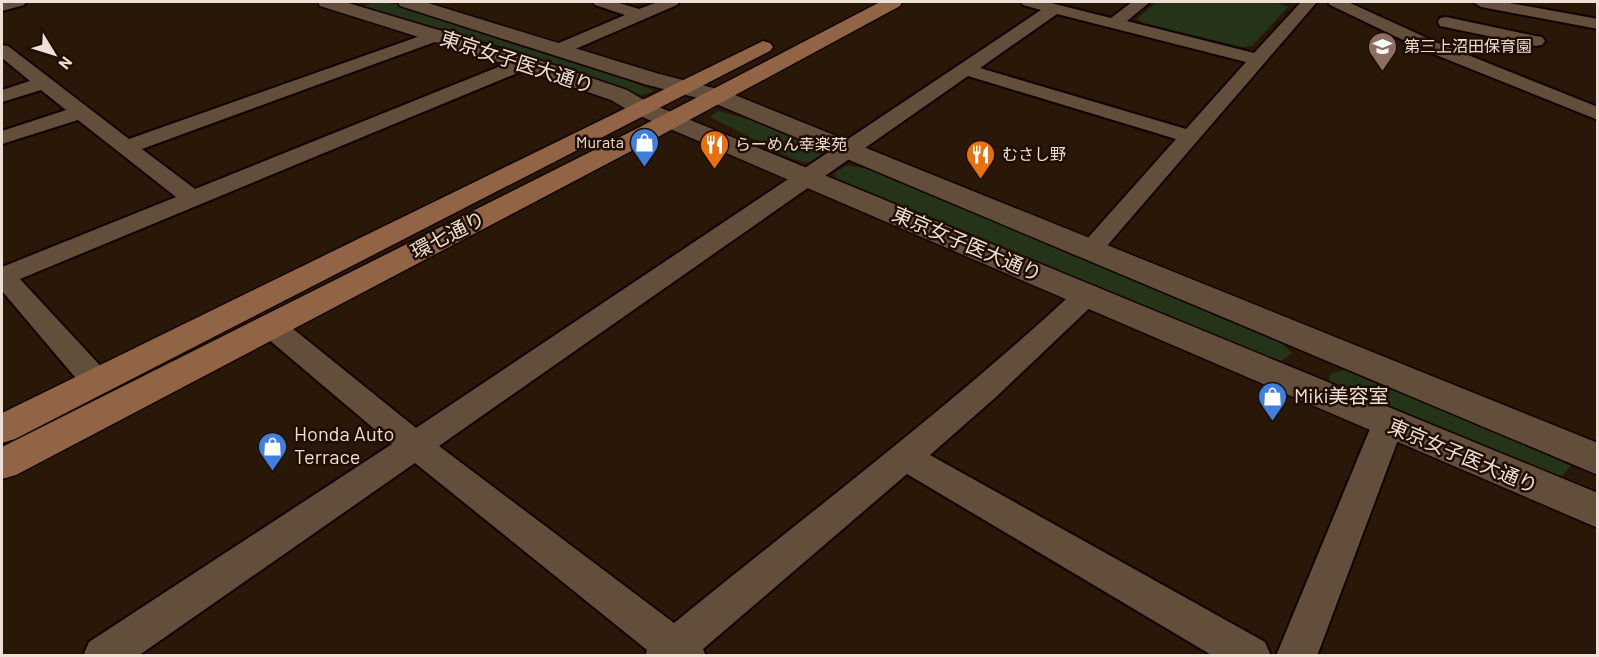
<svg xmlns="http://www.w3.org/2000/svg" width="1599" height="657" font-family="Barlow,'Noto Sans JP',sans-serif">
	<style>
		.green { fill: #253419 }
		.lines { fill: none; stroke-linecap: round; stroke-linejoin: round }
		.minor-casing { stroke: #110300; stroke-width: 4 }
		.tertiary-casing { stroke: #110300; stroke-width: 3 }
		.primary-casing { stroke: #110300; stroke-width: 3 }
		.minor { fill: #634e3c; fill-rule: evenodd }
		.tertiary { fill: #634e3c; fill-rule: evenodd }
		.primary { fill: #916445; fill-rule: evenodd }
		.labels { text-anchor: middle; stroke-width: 5; stroke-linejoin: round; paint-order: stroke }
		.far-poi-label { font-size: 16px; fill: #ede0d6; stroke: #1f0e01; text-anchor: start }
		.street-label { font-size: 20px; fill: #ede0d6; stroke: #1f0e01 }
		.poi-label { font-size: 20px; fill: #ede0d6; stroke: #1f0e01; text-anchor: start }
	</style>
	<rect width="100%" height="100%" fill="#291707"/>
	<g class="green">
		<path d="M 372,2 C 416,2 453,24 494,38 C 540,53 587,67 633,82 L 652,90 L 652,92 L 641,95 L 364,7 Z"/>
		<polygon points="1157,2 1275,2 1288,7 1252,46 1241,47 1142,23 1137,19"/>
		<path d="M 718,111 C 745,118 803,134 821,155 C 814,165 804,163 793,159 L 710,117 Z"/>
		<polygon points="847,166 866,168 1270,333 1292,353 1280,362 837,184 835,172"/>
		<polygon points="1345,370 1531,446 1571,466 1562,476 1540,470 1328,386 1330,374"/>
	</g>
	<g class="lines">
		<defs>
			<g id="minor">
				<polygon points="2,2 26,2 24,5 2,11"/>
				<polygon points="400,2 417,2 409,7 402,5"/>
				<polygon points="593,2 616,2 639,9 658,2 679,2 677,5 566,53 554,53 551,49 554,45 625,15 595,5"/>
				<path d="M 1021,2 L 1047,2 L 1111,18 L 1132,2 L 1150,2 L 1127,21 L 1254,53 L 1301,2 L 1317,2 L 1100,254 L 1091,257 L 1082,254 L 1078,249 L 1176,139 L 968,76 L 439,446 L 674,623 C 810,512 949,408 1077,289 L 1087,286 L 1097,289 L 1101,295 L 1097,301 L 996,397 L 930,455 L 1265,642 L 1271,656 L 1213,656 L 907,474 L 703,649 L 706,656 L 645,656 L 647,650 L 415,463 L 138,656 L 83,656 L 89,642 L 392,444 L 261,333 L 257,326 L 261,319 L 271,317 L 281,319 L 416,428 L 1041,10 L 1023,5 ZM 1057,14 L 1246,62 L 1186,129 L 980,68 Z"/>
				<polygon points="1328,2 1348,2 1438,43 1598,107 1598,120 1426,51 1330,5"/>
				<polygon points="1473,2 1504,2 1598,19 1598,29 1481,7"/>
				<polygon points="1446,17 1536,36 1542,37 1545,41 1542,45 1536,46 1440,26 1438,22 1440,18"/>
				<polygon points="437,30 443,31 446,35 443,39 142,149 195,189 518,59 532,59 534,63 532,67 20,279 107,373 111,381 107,389 96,392 85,389 2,291 2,267 176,197 78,120 2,144 2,131 66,110 41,90 2,102 2,90 30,81 2,58 2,45 8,46 129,139"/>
				<polygon points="1388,412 1399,416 1404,424 1317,656 1276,656 1372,424 1377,416"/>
			</g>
			<g id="tertiary">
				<polygon points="318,2 345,2 533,58 627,90 649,103 1598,493 1598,528 633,113 611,100 517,68 320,6"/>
				<polygon points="398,2 425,2 656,73 725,91 1598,443 1598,475 709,101 644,84 400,6"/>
			</g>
			<g id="primary">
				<polygon points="880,2 902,2 900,6 656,138 16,475 2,479 2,447 638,128"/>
				<polygon points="763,41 770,43 773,47 770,51 15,439 2,443 2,413"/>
			</g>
		</defs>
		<use href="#minor" class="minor-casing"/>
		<use href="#tertiary" class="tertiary-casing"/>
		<use href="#primary" class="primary-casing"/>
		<use href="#minor" class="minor"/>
		<use href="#tertiary" class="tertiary"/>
		<use href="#primary" class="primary"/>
	</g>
	<defs>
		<symbol id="school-pin" viewBox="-11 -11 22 30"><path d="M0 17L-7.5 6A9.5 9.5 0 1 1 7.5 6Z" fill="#8d6e63" stroke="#1f0e01"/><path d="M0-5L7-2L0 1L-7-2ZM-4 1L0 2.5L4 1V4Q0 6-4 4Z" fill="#fff"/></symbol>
		<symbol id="shop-pin" viewBox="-11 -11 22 30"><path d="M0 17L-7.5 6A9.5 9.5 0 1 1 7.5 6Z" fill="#3f7fe0" stroke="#1f0e01"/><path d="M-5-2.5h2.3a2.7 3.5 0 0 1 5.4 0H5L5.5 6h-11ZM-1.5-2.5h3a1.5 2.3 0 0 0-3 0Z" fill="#fff"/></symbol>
		<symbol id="restaurant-pin" viewBox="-11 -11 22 30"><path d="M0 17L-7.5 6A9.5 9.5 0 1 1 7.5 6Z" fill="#e8710a" stroke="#1f0e01"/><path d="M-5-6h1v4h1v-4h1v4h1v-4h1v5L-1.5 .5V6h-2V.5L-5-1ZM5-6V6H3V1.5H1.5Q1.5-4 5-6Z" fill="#fff"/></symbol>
	</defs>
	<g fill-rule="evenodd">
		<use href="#school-pin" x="1366" y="30" width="33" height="45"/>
		<use href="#shop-pin" x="628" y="126" width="33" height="45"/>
		<use href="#restaurant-pin" x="698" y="128" width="33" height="45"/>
		<use href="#restaurant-pin" x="964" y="138" width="33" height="45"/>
		<use href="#shop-pin" x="1256" y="380" width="33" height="45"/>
		<use href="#shop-pin" x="256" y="430" width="33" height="45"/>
	</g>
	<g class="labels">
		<g class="far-poi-label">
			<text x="1404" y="52">第三上沼田保育園</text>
			<text x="624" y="148" text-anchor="end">Murata</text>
			<text x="735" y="150">らーめん幸楽苑</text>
			<text x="1002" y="160">むさし野</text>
		</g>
		<g class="street-label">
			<text transform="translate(517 62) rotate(18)" y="7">東京女子医大通り</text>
			<text transform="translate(448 235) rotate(-27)" y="7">環七通り</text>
			<text transform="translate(967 244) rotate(23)" y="7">東京女子医大通り</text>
			<text transform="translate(1463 456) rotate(23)" y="7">東京女子医大通り</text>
		</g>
		<g class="poi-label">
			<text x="1294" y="403">Miki美容室</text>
			<text x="294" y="441">Honda Auto<tspan x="294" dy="23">Terrace</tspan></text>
		</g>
	</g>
	<rect width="1599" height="657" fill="none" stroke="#ede0d6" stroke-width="6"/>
	<g transform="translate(54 54) rotate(128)" stroke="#1f0e01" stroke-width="4.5" paint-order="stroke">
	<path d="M0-4.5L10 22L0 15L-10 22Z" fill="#ede0d6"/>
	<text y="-9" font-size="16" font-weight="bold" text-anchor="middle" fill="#ede0d6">N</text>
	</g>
</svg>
